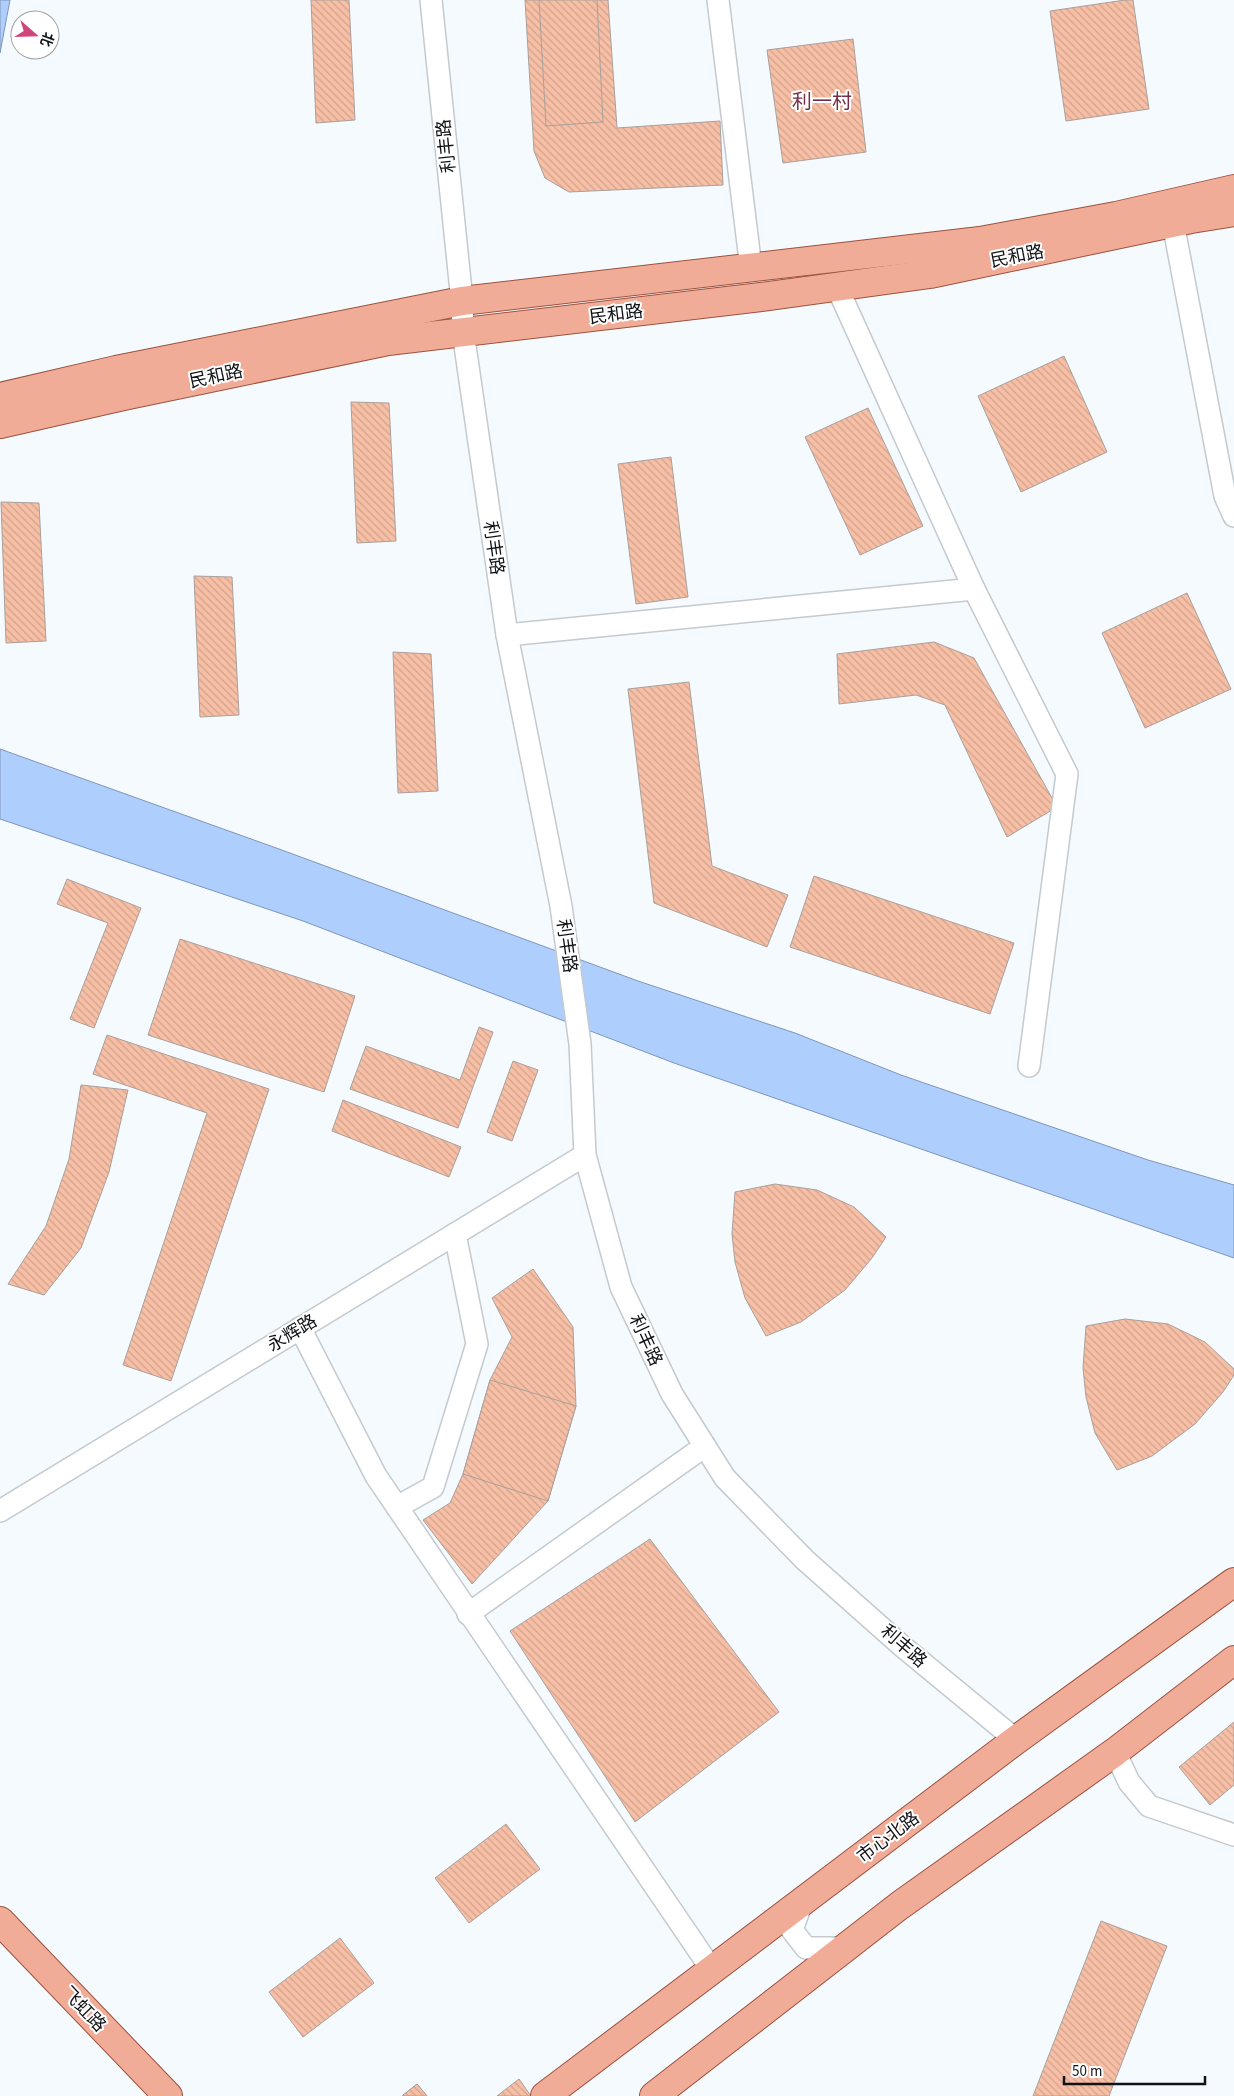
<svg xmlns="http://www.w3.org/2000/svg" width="1234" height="2096" font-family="'Source Sans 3','Noto Sans SC',sans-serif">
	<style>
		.water { fill: #aecefd; stroke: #7f96b7 }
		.building { fill: url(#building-back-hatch); stroke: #a9a09c }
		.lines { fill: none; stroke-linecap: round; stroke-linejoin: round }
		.minor-casing { stroke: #c3cad0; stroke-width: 24 }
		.major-casing { stroke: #9c523d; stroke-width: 30 }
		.minor { stroke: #fff; stroke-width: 21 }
		.major { stroke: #f1ac98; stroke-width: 28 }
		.labels { text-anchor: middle; stroke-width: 4; stroke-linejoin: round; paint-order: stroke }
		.street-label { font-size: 18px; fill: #101215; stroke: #fff }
		.quarter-label { font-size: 20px; fill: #732f47; stroke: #fff }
	</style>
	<defs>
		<pattern id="building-back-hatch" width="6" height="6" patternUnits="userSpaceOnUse" patternTransform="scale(1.25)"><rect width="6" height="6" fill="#f7bfa5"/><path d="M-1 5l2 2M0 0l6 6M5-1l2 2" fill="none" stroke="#d3a38d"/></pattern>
	</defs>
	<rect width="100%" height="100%" fill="#f5fafe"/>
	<g class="water">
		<polygon points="0,0 10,0 0,53"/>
		<polygon points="0,749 279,849 638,981 795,1033 901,1075 1148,1160 1234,1185 1234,1258 674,1063 303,921 0,819"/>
	</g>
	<g class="building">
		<polygon points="311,0 349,0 355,120 316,123"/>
		<polygon points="525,0 608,0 617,128 720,121 723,185 569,192 545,178 534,151"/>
		<polygon points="539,0 597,0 603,122 546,126"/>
		<polygon points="1125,0 1133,0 1149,109 1066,121 1050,11"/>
		<polygon points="853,39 866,152 783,163 767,50"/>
		<polygon points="1064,356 1107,452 1021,492 978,396"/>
		<polygon points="351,402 389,403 396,541 357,543"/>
		<polygon points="868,408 923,526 860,555 805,437"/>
		<polygon points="671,457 688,597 636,604 618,464"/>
		<polygon points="1,502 39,503 46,641 6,643"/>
		<polygon points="194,576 232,577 239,715 200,717"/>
		<polygon points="1187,593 1231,689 1145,728 1102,633"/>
		<polygon points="934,642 974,658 1057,807 1007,837 945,705 916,695 839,704 837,654"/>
		<polygon points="393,652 431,654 438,791 398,793"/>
		<polygon points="689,682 712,866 788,895 767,947 654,903 628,689"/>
		<polygon points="814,876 1014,943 990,1014 790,947"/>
		<polygon points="67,879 141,908 94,1028 70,1019 108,923 57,904"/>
		<polygon points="180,939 355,996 324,1092 148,1035"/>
		<polygon points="479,1027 493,1032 458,1128 350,1089 366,1046 460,1080"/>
		<polygon points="107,1035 269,1089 171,1381 123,1365 207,1113 93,1074"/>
		<polygon points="513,1061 538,1070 512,1141 487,1132"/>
		<polygon points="81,1085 128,1090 109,1172 81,1248 44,1295 8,1284 46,1226 69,1159"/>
		<polygon points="343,1100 461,1147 449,1177 332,1131"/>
		<polygon points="775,1184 817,1190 854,1207 886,1237 872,1258 845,1290 801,1322 766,1336 745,1298 735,1262 732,1234 735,1192"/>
		<polygon points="533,1269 573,1327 576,1406 548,1501 472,1584 423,1520 450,1503 463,1474 490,1380 512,1337 492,1298"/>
		<polygon points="1125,1319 1168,1324 1205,1342 1234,1369 1234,1375 1223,1392 1195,1424 1152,1456 1117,1470 1095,1433 1086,1397 1083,1368 1086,1326"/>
		<polygon points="490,1380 576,1406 548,1501 463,1474"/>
		<polygon points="650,1539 779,1712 635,1822 510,1631"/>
		<polygon points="1234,1722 1234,1785 1210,1805 1179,1767"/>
		<polygon points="506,1824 540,1869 469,1923 435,1878"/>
		<polygon points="1101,1921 1167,1946 1109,2096 1033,2096"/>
		<polygon points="340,1938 374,1983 303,2037 269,1992"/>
		<polygon points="519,2079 531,2096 497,2096"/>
		<polygon points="417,2084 427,2096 402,2096"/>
		<polygon points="417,2084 427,2096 402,2096"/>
	</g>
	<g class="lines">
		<defs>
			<g id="minor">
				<polyline points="431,0 462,301 463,332 507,635 561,906 580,1044 585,1155 621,1287 672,1394 725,1478 805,1560 902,1646 1016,1740"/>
				<polyline points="718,0 751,268"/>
				<polyline points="1173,223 1225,496 1234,516"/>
				<polyline points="837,287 974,589"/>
				<polyline points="507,635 974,589 1067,774 1029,1066"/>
				<polyline points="300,1328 376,1476 712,1970"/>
				<polyline points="397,1507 433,1487 477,1344 455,1234"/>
				<polyline points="0,1511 585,1155"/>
				<polyline points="468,1614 705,1446"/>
				<polyline points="1115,1752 1129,1782 1149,1806 1234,1835"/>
				<polyline points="802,1902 792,1930 806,1948 844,1948"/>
			</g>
			<g id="major">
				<polyline points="0,397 116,370 462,301 980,241 1116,216 1234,189"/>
				<polyline points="0,424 123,396 388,341 761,297 930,274 1191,219 1234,212"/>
				<polyline points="0,1921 168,2096"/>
				<polyline points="545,2096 1016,1740 1234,1582"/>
				<polyline points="654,2096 899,1906 1115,1752 1234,1660"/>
			</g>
		</defs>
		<use href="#minor" class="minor-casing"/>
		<use href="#major" class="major-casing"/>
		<use href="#minor" class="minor"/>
		<use href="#major" class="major"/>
	</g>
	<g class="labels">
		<g class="street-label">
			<text transform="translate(446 146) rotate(-96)" y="6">利丰路</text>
			<text transform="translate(1017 256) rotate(-11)" y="6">民和路</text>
			<text transform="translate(616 314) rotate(-7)" y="6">民和路</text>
			<text transform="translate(216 376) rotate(-12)" y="6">民和路</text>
			<text transform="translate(494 548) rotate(82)" y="6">利丰路</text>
			<text transform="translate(567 946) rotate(82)" y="6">利丰路</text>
			<text transform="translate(292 1333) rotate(-31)" y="6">永辉路</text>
			<text transform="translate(646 1340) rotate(65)" y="6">利丰路</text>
			<text transform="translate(904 1646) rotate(41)" y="6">利丰路</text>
			<text transform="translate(888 1837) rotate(-37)" y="6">市心北路</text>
			<text transform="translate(84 2009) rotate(46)" y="6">飞虹路</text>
		</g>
		<g class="quarter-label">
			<text x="822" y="108">利一村</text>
		</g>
	</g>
	<g transform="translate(35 35) rotate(110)"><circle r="24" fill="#ffffff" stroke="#9fa0a1"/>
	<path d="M0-4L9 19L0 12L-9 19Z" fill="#d0457b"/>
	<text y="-8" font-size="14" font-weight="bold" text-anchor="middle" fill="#101215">北</text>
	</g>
	<path d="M1064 2076v8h141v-8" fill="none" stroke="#101215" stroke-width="2.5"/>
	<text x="1072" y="2076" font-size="15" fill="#101215" stroke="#ffffff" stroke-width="4" paint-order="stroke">50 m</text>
</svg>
